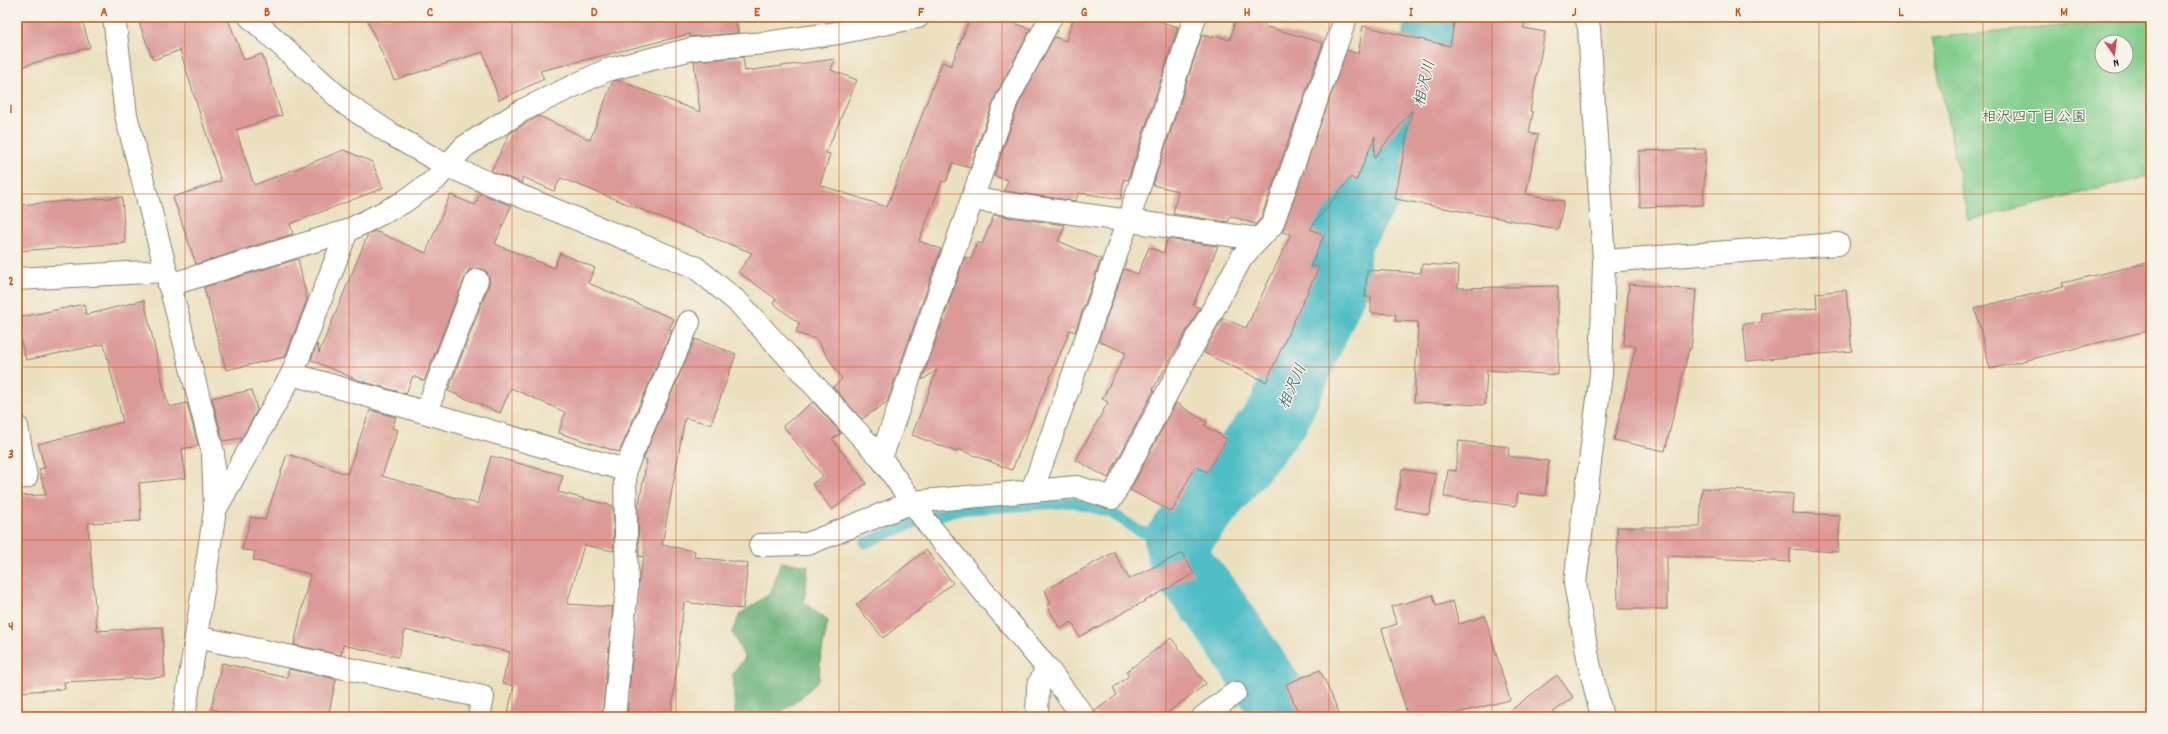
<svg xmlns="http://www.w3.org/2000/svg" width="2168" height="734" font-family="Dekko,'Klee One',sans-serif">
	<style>
		.green { fill: #81ce8c; stroke: #4e7554; fill-rule: evenodd }
		.forest { fill: #68b178; stroke: #42664a }
		.lines { fill: none; stroke-linecap: round; stroke-linejoin: round }
		.stream { stroke: #4fbec6; stroke-width: 11 }
		.river { stroke: #4fbec6; stroke-width: 64 }
		.building { fill: #db9a98 }
		.minor-casing { stroke: #847e6c; stroke-width: 24 }
		.minor { stroke: #fff; stroke-width: 22 }
		.grid { fill: none; stroke: #d4530e; stroke-width: 1; stroke-opacity: 0.55 }
		.labels { text-anchor: middle; stroke-width: 3; stroke-linejoin: round; paint-order: stroke }
		.park-label { font-size: 15px; fill: #3f5a43; stroke: #f7f3e8 }
		.water-label { font-size: 16px; font-style: italic; fill: #305d60; stroke: #f7f3e8 }
		.neatline { fill: none; stroke: #d4530e; stroke-width: 1.5 }
		.grid-label { font-size: 13px; text-anchor: middle; font-weight: bold; fill: #d4530e }
	</style>
	<rect width="100%" height="100%" fill="#f7f3e8"/>
	<filter id="ink" filterUnits="userSpaceOnUse"><feTurbulence type="fractalNoise" baseFrequency=".025" numOctaves="2"/><feDisplacementMap in="SourceGraphic" scale="8" xChannelSelector="R" yChannelSelector="G"/><feConvolveMatrix kernelMatrix="1 2 1 2 8 2 1 2 1" color-interpolation-filters="sRGB"/></filter>
	<filter id="wash" filterUnits="userSpaceOnUse"><feTurbulence type="fractalNoise" baseFrequency=".012" numOctaves="4" result="noise"/><feDisplacementMap in="SourceGraphic" scale="16" xChannelSelector="R" yChannelSelector="G"/><feGaussianBlur stdDeviation="0.9" result="paint"/><feColorMatrix in="noise" values="0 0 0 0 0 0 0 0 0 0 0 0 0 0 0 0 0 1.4 0 .05"/><feComposite in="paint" operator="in"/></filter>
	<g filter="url(#wash)">
		<rect width="100%" height="100%" fill="#ebe0bd"/>
		<path class="green" d="M 2151,18 L 2151,176 L 1968,220 L 1931,38 ZM 2102,42 L 2126,42 L 2126,66 L 2102,66 Z"/>
		<polygon class="forest" points="781,562 808,566 804,603 828,621 820,661 819,680 802,697 782,711 784,717 735,717 733,674 745,658 732,632 740,614 771,593"/>
		<g class="lines">
			<polyline class="stream" points="865,543 911,524 956,510 1074,502 1112,513 1139,531 1176,542"/>
			<polyline class="river" points="1288,717 1213,604 1183,567 1176,542 1278,416 1337,283 1339,241 1364,200 1409,135 1439,17"/>
		</g>
		<g id="blocks">
			<g class="building">
				<polygon points="30,17 81,17 90,47 17,68 17,21"/>
				<polygon points="137,17 227,17 244,60 262,54 282,115 236,130 254,185 344,150 372,162 383,188 290,224 293,234 196,264 173,197 221,181 180,50 153,60"/>
				<polygon points="366,17 735,17 738,33 690,37 690,34 540,71 544,79 499,100 483,52 394,80"/>
				<polygon points="970,17 997,17 1031,29 995,96 970,168 953,163 946,182 942,181 919,241 941,249 887,402 862,419 833,387 842,379 816,339 796,333 799,323 773,303 776,299 738,272 752,253 561,178 554,191 523,177 521,183 491,171 510,133 539,116 590,140 613,81 617,80 700,112 694,61 743,57 745,71 835,59 831,70 857,80 826,153 830,154 820,185 887,207 942,62 951,66"/>
				<polygon points="1074,17 1145,17 1178,27 1128,180 1124,179 1121,199 1079,193 1075,201 1004,191 1008,180 994,176 1018,105 1054,37 1066,41"/>
				<polygon points="1236,17 1266,17 1264,26 1323,43 1261,218 1256,224 1230,216 1228,222 1173,214 1178,191 1153,185 1202,35 1213,38 1214,35 1230,40"/>
				<polygon points="1455,17 1495,17 1525,23 1523,28 1545,32 1530,111 1533,112 1529,133 1538,135 1526,194 1564,201 1558,229 1395,199 1412,110 1374,158 1375,136 1356,181 1351,177 1310,229 1324,235 1310,267 1319,267 1266,382 1204,353 1223,318 1246,328 1291,234 1282,232 1347,50 1358,54 1363,26 1450,46"/>
				<polygon points="1706,149 1703,205 1640,207 1639,151"/>
				<polygon points="480,193 511,206 495,244 554,268 560,253 595,268 588,283 674,319 669,329 672,330 619,452 559,433 565,412 511,388 500,413 448,391 489,284 489,278 487,272 481,268 469,270 466,275 424,381 413,376 406,394 358,380 311,360 317,344 319,353 368,234 375,231 426,253 450,195 475,205"/>
				<polygon points="122,197 125,243 17,251 17,205"/>
				<polygon points="994,215 1065,225 1058,241 1101,259 1075,332 1070,330 1012,470 958,449 957,452 912,435 937,370 922,380 965,257 971,259 977,242 982,244"/>
				<polygon points="1167,239 1218,246 1193,305 1200,308 1153,389 1154,390 1108,478 1076,460 1108,402 1102,399 1126,353 1098,341 1124,269 1138,274 1149,247 1164,253"/>
				<polygon points="298,259 307,300 285,357 226,370 204,287"/>
				<polygon points="2151,262 2151,330 1990,369 1975,308 2063,287 2062,283"/>
				<polygon points="1422,264 1459,266 1458,288 1558,286 1558,375 1487,370 1485,405 1414,402 1418,322 1395,321 1396,314 1371,313 1371,297 1365,297 1367,270 1421,273"/>
				<polygon points="1629,284 1696,290 1691,349 1689,349 1665,451 1614,440 1636,345 1624,345"/>
				<polygon points="1846,290 1852,351 1747,361 1743,324 1762,322 1761,313 1817,308 1816,293"/>
				<polygon points="144,300 167,402 169,407 187,403 198,446 182,449 186,478 139,483 141,521 88,523 97,631 162,627 165,677 64,682 65,689 17,692 17,496 46,495 39,469 45,468 38,444 123,422 104,344 26,360 17,326 17,318 84,304 86,315"/>
				<polygon points="695,339 736,354 711,424 685,418 662,545 695,551 694,557 748,563 743,609 684,602 671,717 627,717 639,576 644,557 639,556 638,509 647,460 643,459"/>
				<polygon points="252,390 257,410 242,438 223,441 212,398"/>
				<polygon points="813,402 841,433 832,439 866,483 832,510 812,484 823,476 783,426"/>
				<polygon points="1176,403 1207,422 1205,426 1227,439 1207,472 1195,466 1172,512 1130,490"/>
				<polygon points="370,410 396,417 392,428 398,430 382,476 477,504 491,456 563,475 558,492 613,506 614,551 584,545 567,604 613,607 602,717 531,717 508,712 514,686 502,683 510,652 405,630 398,657 343,645 341,655 294,645 310,574 253,560 255,551 242,550 251,517 265,520 287,454 347,474"/>
				<polygon points="1459,441 1509,447 1508,456 1549,461 1545,496 1518,493 1516,506 1444,497 1448,470 1456,471"/>
				<polygon points="1402,469 1436,474 1429,514 1396,509"/>
				<polygon points="1702,488 1793,494 1792,513 1840,515 1838,552 1790,549 1790,562 1667,556 1667,609 1618,609 1617,527 1700,527"/>
				<polygon points="926,550 953,583 883,638 856,605"/>
				<polygon points="1114,552 1129,579 1183,553 1194,574 1079,637 1072,622 1060,629 1047,605 1051,603 1045,590"/>
				<polygon points="1433,595 1436,606 1453,601 1459,624 1485,616 1510,700 1441,717 1408,717 1382,629 1397,624 1391,607"/>
				<polygon points="1171,638 1206,684 1162,717 1096,717 1095,711 1117,695 1113,688 1129,676 1126,672"/>
				<polygon points="222,663 287,678 289,669 336,679 328,717 244,717 211,709"/>
				<polygon points="1320,670 1341,717 1300,717 1286,684"/>
				<polygon points="1557,675 1573,697 1547,717 1502,717"/>
			</g>
		</g>
	</g>
	<g filter="url(#ink)">
		<use href="#blocks" fill-opacity="0" stroke="#847e6c" stroke-width="1"/>
		<g class="lines">
			<defs>
				<g id="minor">
					<polyline points="114,17 126,115 213,453 215,510 184,717"/>
					<polyline points="250,17 347,105 391,134 447,166 695,267 739,303 881,458 930,527 1047,668 1084,717"/>
					<polyline points="1195,17 1128,221 1032,491 1077,487 1112,498 1167,393 1242,257 1272,225 1346,17"/>
					<polyline points="1586,17 1589,28 1604,261 1601,374 1575,583 1589,663 1602,717"/>
					<polyline points="972,199 1258,239"/>
					<polyline points="1604,261 1838,244"/>
					<polyline points="17,279 165,271"/>
					<polyline points="169,285 347,231 402,203 435,180 464,147 523,110 607,70 692,49 766,43 838,33 918,17"/>
					<polyline points="292,374 625,470"/>
					<polyline points="426,412 477,280"/>
					<polyline points="17,427 26,477 17,478"/>
					<polyline points="881,458 1007,100 1051,17"/>
					<polyline points="215,510 292,374 347,231"/>
					<polyline points="760,545 807,544 913,502 1032,491"/>
					<polyline points="196,637 483,697 479,717"/>
					<polyline points="614,717 627,589 625,470 689,322"/>
					<polyline points="1037,717 1038,686 1047,668"/>
					<polyline points="1203,717 1235,693"/>
				</g>
			</defs>
			<use href="#minor" class="minor-casing"/>
			<use href="#minor" class="minor"/>
		</g>
	</g>
	<path class="grid" d="M 185,17 L 185,717M 349,17 L 349,717M 512,17 L 512,717M 676,17 L 676,717M 839,17 L 839,717M 1002,17 L 1002,717M 1166,17 L 1166,717M 1329,17 L 1329,717M 1492,17 L 1492,717M 1656,17 L 1656,717M 1819,17 L 1819,717M 1983,17 L 1983,717M 17,194 L 2151,194M 17,367 L 2151,367M 17,540 L 2151,540"/>
	<g class="labels">
		<g class="park-label">
			<text x="2034" y="121">相沢四丁目公園</text>
		</g>
		<g class="water-label">
			<text transform="translate(1423 83) rotate(-76)" y="6">相沢川</text>
			<text transform="translate(1291 386) rotate(-66)" y="6">相沢川</text>
		</g>
	</g>
	<rect width="2168" height="734" fill="none" stroke="#f7f3e8" stroke-width="44"/>
	<g transform="translate(2114 54) rotate(166)"><circle r="19" fill="#f7f3e8" stroke="#9f9d96"/>
	<path d="M0-3L7 15L0 10L-7 15Z" fill="#d1495b"/>
	<text y="-6" font-size="11" font-weight="bold" text-anchor="middle" fill="#1c1c1c">N</text>
	</g>
	<rect x="22" y="22" width="2124" height="690" class="neatline"/>
	<g class="grid-label">
		<text x="104" y="16">A</text>
		<text x="267" y="16">B</text>
		<text x="430" y="16">C</text>
		<text x="594" y="16">D</text>
		<text x="757" y="16">E</text>
		<text x="921" y="16">F</text>
		<text x="1084" y="16">G</text>
		<text x="1247" y="16">H</text>
		<text x="1411" y="16">I</text>
		<text x="1574" y="16">J</text>
		<text x="1738" y="16">K</text>
		<text x="1901" y="16">L</text>
		<text x="2064" y="16">M</text>
		<text x="11" y="113">1</text>
		<text x="11" y="285">2</text>
		<text x="11" y="458">3</text>
		<text x="11" y="630">4</text>
	</g>
</svg>
